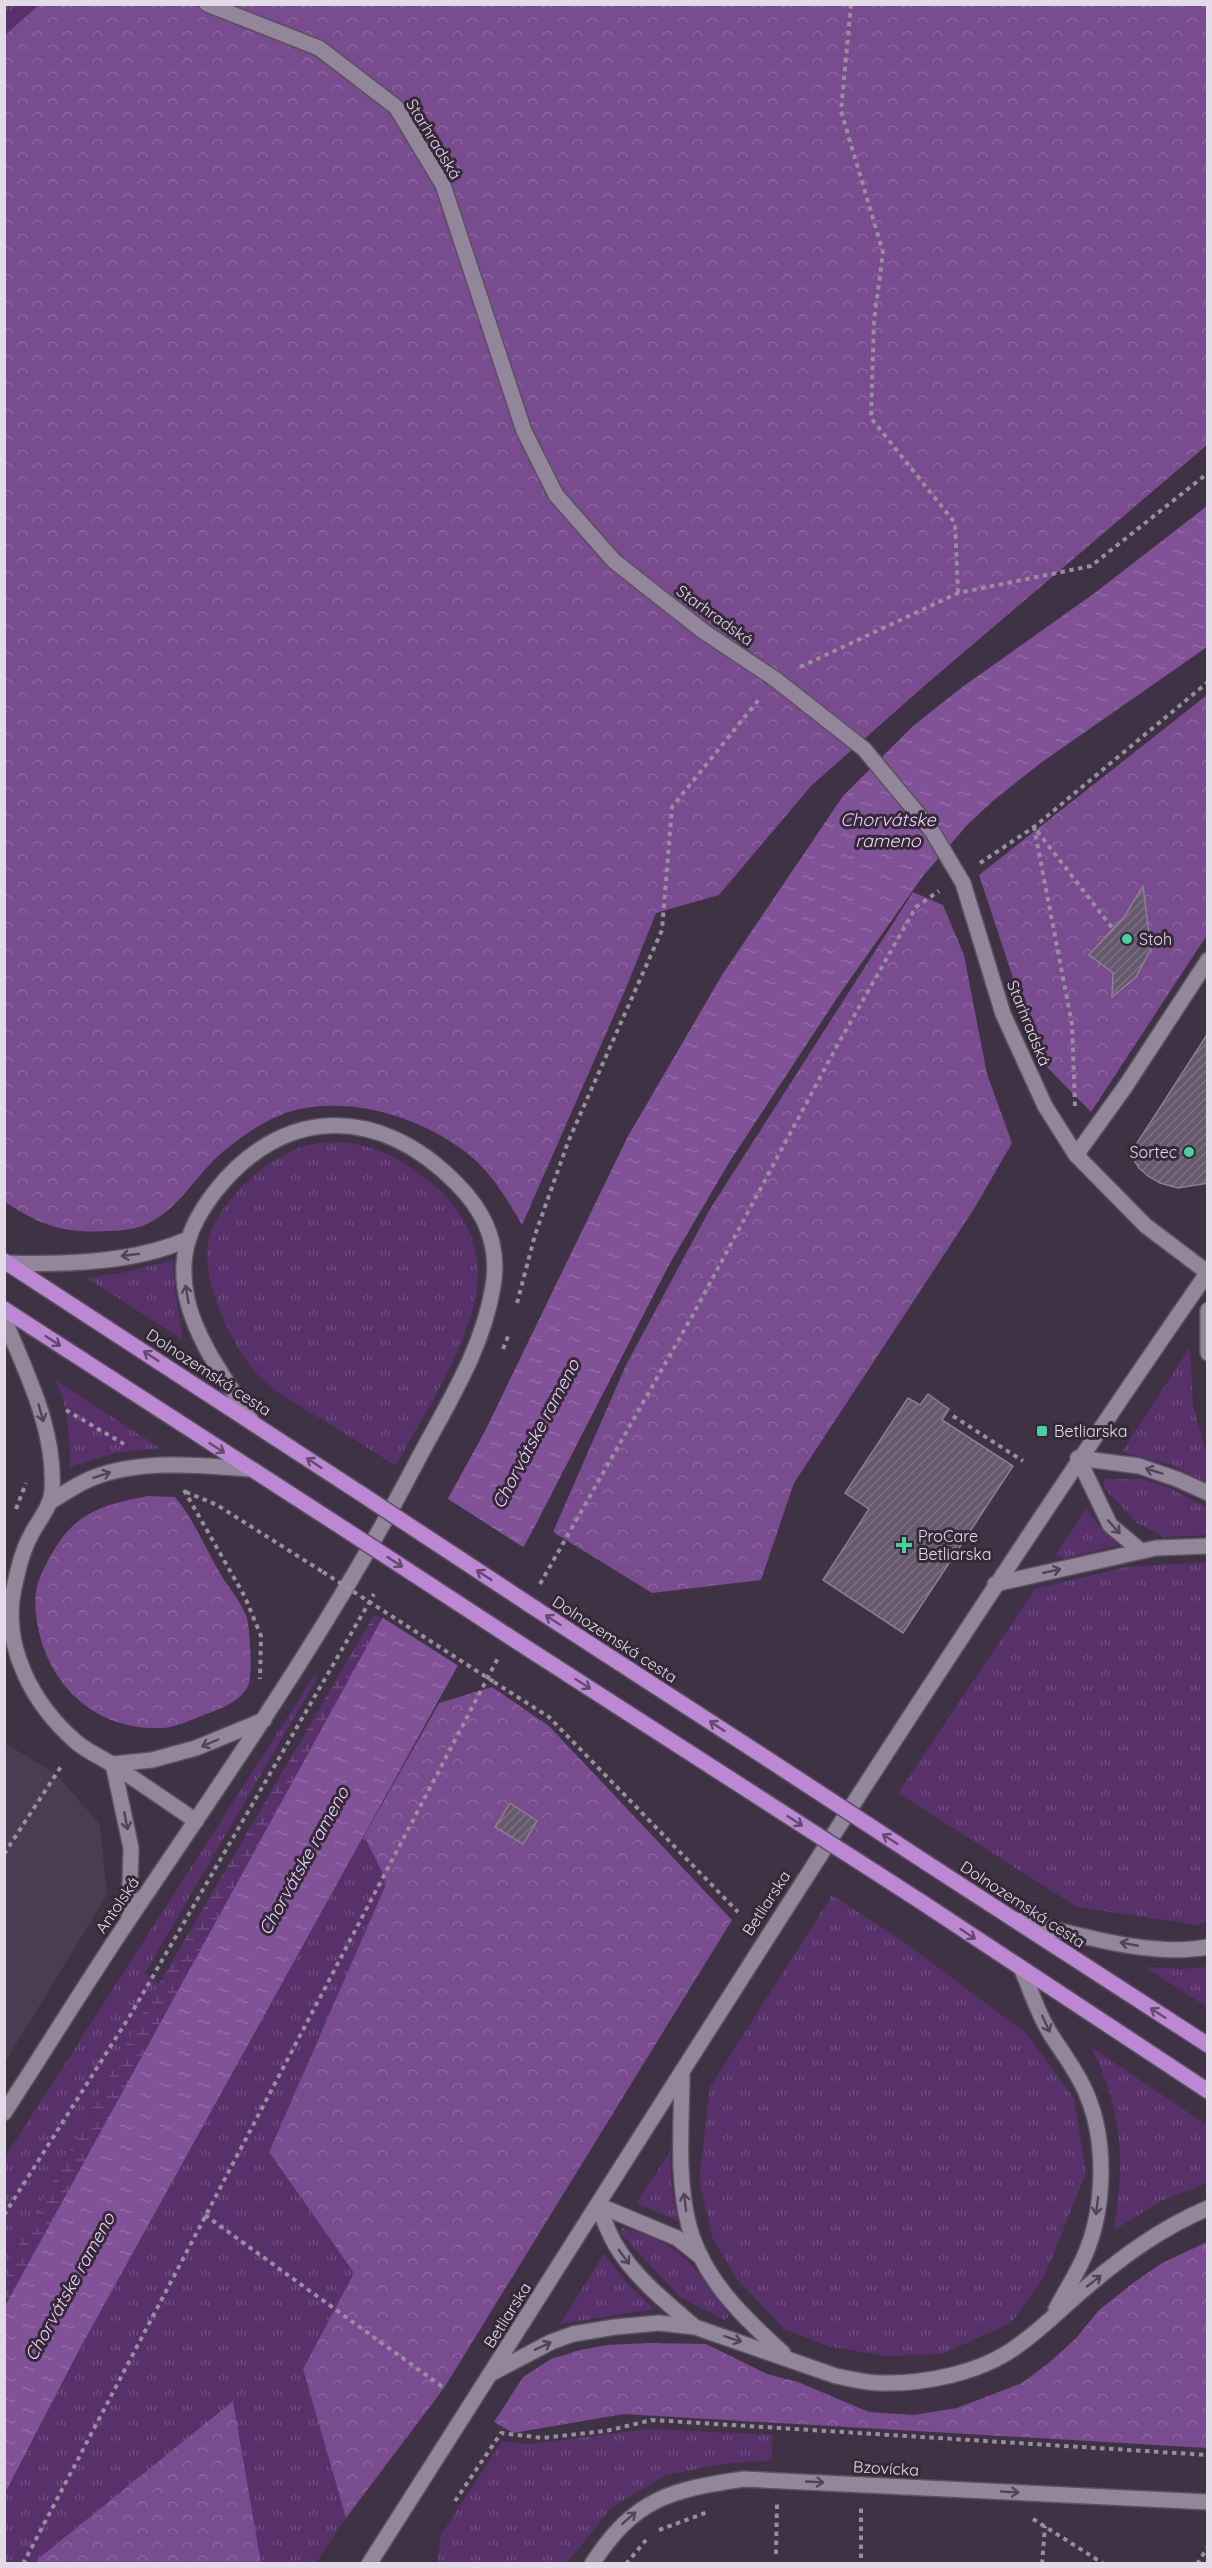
<svg xmlns="http://www.w3.org/2000/svg" width="1212" height="2568" font-family="Quicksand,sans-serif">
	<style>
		.built { fill: #4b3c53 }
		.grass { fill: url(#grass-tufts) }
		.forest { fill: url(#forest-crowns) }
		.wetland { fill: url(#wetland-marsh) }
		.water { fill: url(#water-ripples) }
		.pier { fill: #3e3244 }
		.building { fill: url(#building-hatch); stroke: #8c7f94; stroke-width: 1.5 }
		.lines { fill: none; stroke-linecap: round; stroke-linejoin: round }
		.minor-casing { stroke: #5a505f; stroke-width: 18 }
		.major-casing { stroke: #5a505f; stroke-width: 18 }
		.path { stroke: #988e9d; stroke-width: 4; stroke-dasharray: 4.5 4.5; stroke-linecap: butt }
		.minor { stroke: #93859a; stroke-width: 15 }
		.major { stroke: #bc88d4; stroke-width: 15 }
		.minor-bridge-casing { stroke: #5a505f; stroke-width: 18; stroke-linecap: butt }
		.major-bridge-casing { stroke: #5a505f; stroke-width: 18; stroke-linecap: butt }
		.path-bridge { stroke: #988e9d; stroke-width: 4; stroke-dasharray: 4.5 4.5; stroke-linecap: butt }
		.minor-bridge { stroke: #93859a; stroke-width: 15 }
		.major-bridge { stroke: #bc88d4; stroke-width: 15 }
		.oneway { stroke: #504456 }
		.oneway2 { stroke: #644a6f }
		.poi-dot { fill: #45d49f; stroke: #342839; stroke-width: 2 }
		.labels { text-anchor: middle; stroke-width: 6; stroke-linejoin: round; paint-order: stroke }
		.street-label { font-size: 16px; fill: #e2dae6; stroke: #342839 }
		.poi-label { font-size: 16px; fill: #e2dae6; stroke: #342839; text-anchor: start }
		.water-label { font-size: 18px; font-style: italic; fill: #edd4fa; stroke: #342839 }
	</style>
	<defs>
		<pattern id="grass-tufts" width="24" height="20" patternUnits="userSpaceOnUse" patternTransform="scale(1.5)"><rect width="24" height="20" fill="#58306a"/><path d="M3 7l-1-3M5 7V3M7 7l1-3M15 17l-1-3M17 17v-4M19 17l1-3" fill="none" stroke="#704d7f"/></pattern>
		<pattern id="forest-crowns" width="20" height="18" patternUnits="userSpaceOnUse" patternTransform="scale(1.5)"><rect width="20" height="18" fill="#794b8f"/><path d="M2 6a3 3 0 1 1 6 0M12 15a3 3 0 1 1 6 0" fill="none" stroke="#8c649f"/></pattern>
		<pattern id="wetland-marsh" width="20" height="14" patternUnits="userSpaceOnUse" patternTransform="scale(1.5)"><rect width="20" height="14" fill="#58306a"/><path d="M1 5h8M5 5V1M11 12h8M15 12V8" fill="none" stroke="#704d7f"/></pattern>
		<pattern id="water-ripples" width="26" height="14" patternUnits="userSpaceOnUse" patternTransform="scale(1.5)"><rect width="26" height="14" fill="#815297"/><path d="M2 4q2-2 4 0t4 0M15 11q2-2 4 0t4 0" fill="none" stroke="#936aa6"/></pattern>
		<pattern id="building-hatch" width="6" height="6" patternUnits="userSpaceOnUse" patternTransform="scale(1.5)"><rect width="6" height="6" fill="#66596d"/><path d="M-1 1l2-2M0 6l6-6M5 7l2-2" fill="none" stroke="#7c7082"/></pattern>
	</defs>
	<rect width="100%" height="100%" fill="#3e3244"/>
	<polygon class="built" points="5,1743 57,1775 100,1825 107,1895 5,2062"/>
	<g class="grass">
		<polygon points="5,4 40,4 40,5 5,35"/>
		<path d="M 345,1142 C 387,1150 400,1158 434,1185 C 459,1206 478,1239 478,1273 C 478,1333 425,1412 396,1466 C 368,1448 340,1430 311,1413 C 292,1401 271,1390 256,1373 C 231,1345 199,1276 209,1238 C 220,1198 272,1152 313,1144 C 323,1142 334,1143 345,1142 Z"/>
		<polygon points="173,1260 175,1290 183,1340 87,1278 122,1273"/>
		<polygon points="1190,1347 1193,1406 1207,1456 1207,1483 1172,1465 1122,1452"/>
		<path d="M 55,1380 L 160,1448 L 115,1453 L 70,1467 C 70,1436 69,1408 55,1380 Z"/>
		<polygon points="1104,1479 1141,1479 1170,1488 1207,1508 1207,1535 1164,1537 1137,1523 1104,1488"/>
		<polygon points="1086,1508 1100,1527 1118,1545 1064,1559 1056,1555"/>
		<polygon points="1207,1562 1207,1921 1198,1925 1077,1907 898,1793 1035,1589 1126,1567"/>
		<polygon points="314,1676 318,1677 145,1973 159,1984 5,2270 5,2157"/>
		<polygon points="364,1836 387,1882 269,2152 354,2273 303,2369 346,2518 316,2563 261,2563 233,2402 36,2563 5,2563 4,2493 78,2352"/>
		<polygon points="832,1895 897,1937 1027,2034 1074,2098 1086,2173 1045,2275 1011,2323 942,2354 886,2356 827,2346 784,2329 737,2279 713,2239 699,2181 710,2087"/>
		<polygon points="1145,1967 1183,1969 1207,1967 1207,2007"/>
		<path d="M 1091,2047 L 1207,2125 L 1207,2183 L 1161,2201 L 1114,2230 C 1125,2161 1123,2111 1091,2047 Z"/>
		<polygon points="670,2152 672,2189 678,2221 636,2203"/>
		<path d="M 622,2228 C 679,2240 699,2270 729,2316 L 725,2320 L 681,2298 L 619,2232 Z"/>
		<polygon points="604,2253 626,2282 654,2309 560,2324"/>
		<polygon points="649,2429 773,2435 772,2460 722,2464 666,2475 611,2508 567,2563 437,2563 441,2535 502,2441 529,2444"/>
	</g>
	<g class="forest">
		<path d="M 40,4 L 1207,5 L 1207,445 L 923,687 L 811,786 L 719,895 L 656,913 L 626,988 L 522,1225 C 508,1200 490,1171 467,1153 C 422,1119 362,1099 305,1108 C 278,1112 250,1130 229,1147 C 197,1170 181,1211 142,1226 C 131,1230 118,1231 107,1231 C 64,1234 40,1225 5,1202 L 4,36 Z"/>
		<polygon points="1207,695 1207,935 1091,1112 1040,1060 979,875"/>
		<polygon points="913,892 943,905 964,955 987,1074 1012,1143 974,1209 794,1483 761,1580 652,1593 553,1532 626,1365 710,1209"/>
		<path d="M 148,1496 L 175,1497 C 195,1521 205,1548 221,1575 C 229,1588 242,1603 247,1618 C 250,1629 253,1676 248,1686 C 240,1702 220,1709 204,1715 C 191,1720 174,1728 160,1728 C 105,1730 61,1698 43,1646 C 36,1625 31,1595 41,1575 C 67,1518 89,1507 148,1496 Z"/>
		<polygon points="492,1687 549,1726 732,1920 444,2388 346,2518 303,2369 354,2273 269,2152 387,1882 364,1836 439,1703"/>
		<polygon points="1207,2242 1207,2448 624,2414 513,2433 494,2422 523,2377 551,2359 580,2350 607,2345 648,2343 706,2344 767,2374 798,2382 869,2412 914,2415 957,2408 1022,2383 1050,2362 1077,2337 1099,2310 1133,2283 1162,2263"/>
		<polygon points="233,2401 261,2563 36,2563 38,2559"/>
	</g>
	<polygon class="wetland" points="374,1615 382,1619 5,2306 5,2270 159,1984"/>
	<polygon class="water" points="1207,506 1207,647 1042,762 994,800 968,824 923,876 841,992 730,1161 670,1263 534,1528 78,2352 5,2493 5,2306 485,1431 627,1138 722,975 843,796 913,726 961,688 1096,592"/>
	<polygon class="pier" points="445,1497 526,1549 462,1668 380,1616"/>
	<g class="building">
		<polygon points="1143,886 1151,949 1136,977 1112,997 1113,973 1089,955 1124,917"/>
		<polygon points="1208,1033 1208,1183 1178,1188 1160,1183 1148,1176 1139,1168 1130,1154"/>
		<polygon points="928,1394 949,1409 942,1420 1013,1466 903,1633 823,1580 869,1509 845,1493 908,1398 920,1405"/>
		<polygon points="510,1803 537,1821 523,1844 495,1827"/>
	</g>
	<g class="lines">
		<defs>
			<g id="minor">
				<polyline points="207,4 319,48 396,107 443,185 524,431 556,495 614,561 703,631 775,679 864,749"/>
				<polyline points="963,883 1003,1014 1045,1106 1076,1155 1146,1226 1207,1272"/>
				<polyline points="1076,1155 1125,1087 1208,960"/>
				<path d="M 8,1263 C 65,1265 133,1263 186,1240"/>
				<polyline points="1208,1310 1208,1353"/>
				<path d="M 4,1319 C 27,1374 56,1431 52,1492 C 50,1509 37,1522 30,1537 C 21,1554 17,1574 13,1593 C 3,1649 34,1705 75,1741 C 86,1751 101,1757 113,1765 C 141,1783 168,1802 196,1821"/>
				<polyline points="1078,1458 1139,1466 1177,1479 1208,1493"/>
				<polyline points="1078,1458 1110,1525 1141,1551"/>
				<path d="M 50,1502 C 63,1494 76,1485 90,1479 C 138,1459 198,1465 249,1469"/>
				<polyline points="995,1584 1156,1548 1208,1546"/>
				<polyline points="113,1764 152,1760 196,1748 264,1720"/>
				<polyline points="113,1764 131,1848 129,1918"/>
				<path d="M 1016,1920 C 1075,1933 1147,1958 1208,1947"/>
				<path d="M 1022,1970 C 1031,1991 1038,2014 1050,2033 C 1063,2054 1078,2072 1087,2095 C 1107,2143 1105,2210 1084,2257 C 1076,2275 1065,2292 1056,2309"/>
				<path d="M 682,2072 C 682,2122 676,2177 689,2226 C 703,2279 744,2318 783,2353"/>
				<path d="M 4,2113 C 47,2047 88,1980 132,1915 C 231,1768 334,1621 416,1463 C 446,1406 483,1350 493,1286 C 500,1246 485,1212 457,1184 C 380,1105 283,1104 214,1193 C 188,1227 178,1257 187,1299 C 197,1343 228,1382 251,1420"/>
				<path d="M 598,2205 C 603,2218 608,2232 615,2244 C 634,2277 666,2302 695,2327"/>
				<polyline points="598,2205 677,2238 701,2257"/>
				<path d="M 494,2372 L 551,2342 L 573,2334 L 615,2327 L 659,2323 L 695,2327 L 836,2376 C 851,2379 866,2383 881,2383 C 925,2384 980,2373 1016,2347 C 1042,2329 1065,2305 1089,2285 C 1127,2253 1162,2228 1208,2208"/>
				<path d="M 369,2564 C 646,2131 915,1694 1208,1272"/>
				<path d="M 592,2564 C 635,2498 670,2490 744,2479 L 1208,2502"/>
			</g>
			<g id="major">
				<polyline points="4,1261 363,1495"/>
				<polyline points="4,1309 346,1530"/>
				<polyline points="533,1607 766,1758"/>
				<polyline points="516,1641 746,1789"/>
				<polyline points="939,1871 1208,2045"/>
				<polyline points="920,1901 1208,2091"/>
			</g>
		</defs>
		<use href="#minor" class="minor-casing"/>
		<use href="#major" class="major-casing"/>
		<g class="path">
			<polyline points="851,4 841,111 883,252 874,321 871,418 955,523 958,593"/>
			<polyline points="800,667 958,593 1091,566 1208,473"/>
			<polyline points="980,863 1034,827 1208,682"/>
			<polyline points="1075,1106 1072,1024 1034,827 1113,929"/>
			<polyline points="517,1303 535,1235 568,1142 662,930 672,807 760,698"/>
			<polyline points="503,1349 509,1334"/>
			<polyline points="66,1410 124,1444"/>
			<polyline points="953,1416 1023,1461"/>
			<polyline points="184,1490 245,1597 261,1636 260,1679"/>
			<polyline points="186,1492 217,1505 323,1572"/>
			<polyline points="16,1509 26,1483"/>
			<polyline points="540,1584 695,1311 838,1044 916,907 939,891"/>
			<polyline points="494,1682 549,1717 738,1912"/>
			<polyline points="4,1854 62,1765"/>
			<polyline points="4,2215 131,2014 374,1594"/>
			<polyline points="205,2215 444,2388"/>
			<polyline points="455,2501 501,2433 543,2438 606,2431 652,2420 1208,2455"/>
			<polyline points="1033,2519 1104,2564"/>
			<polyline points="659,2530 708,2512"/>
			<polyline points="776,2554 777,2504"/>
			<polyline points="861,2558 861,2508"/>
			<polyline points="23,2564 498,1658"/>
			<polyline points="626,2564 646,2540"/>
			<polyline points="1042,2564 1045,2526"/>
			<polyline points="1197,2564 1208,2547"/>
		</g>
		<use href="#minor" class="minor"/>
		<use href="#major" class="major"/>
		<defs>
			<polyline id="minor-bridge" points="864,749 932,831 963,883"/>
			<g id="major-bridge">
				<polyline points="363,1495 533,1607"/>
				<polyline points="346,1530 516,1641"/>
				<polyline points="766,1758 939,1871"/>
				<polyline points="746,1789 920,1901"/>
			</g>
		</defs>
		<use href="#minor-bridge" class="minor-bridge-casing"/>
		<use href="#major-bridge" class="major-bridge-casing"/>
		<polyline class="path-bridge" points="323,1572 494,1682"/>
		<use href="#minor-bridge" class="minor-bridge"/>
		<use href="#major-bridge" class="major-bridge"/>
	</g>
	<defs><path id="oneway-shaft" d="M-6 0H5M1.5-3L5.5 0L1.5 3" fill="none" stroke-width="1.6" stroke-linecap="round" stroke-linejoin="round" transform="scale(1.5)"/></defs>
	<g class="oneway">
		<use href="#oneway-shaft" transform="translate(130 1255) rotate(172)"/>
		<use href="#oneway-shaft" transform="translate(187 1294) rotate(-100)"/>
		<use href="#oneway-shaft" transform="translate(41 1413) rotate(74)"/>
		<use href="#oneway-shaft" transform="translate(1154 1471) rotate(-163)"/>
		<use href="#oneway-shaft" transform="translate(102 1475) rotate(-18)"/>
		<use href="#oneway-shaft" transform="translate(1114 1527) rotate(48)"/>
		<use href="#oneway-shaft" transform="translate(1052 1571) rotate(-13)"/>
		<use href="#oneway-shaft" transform="translate(210 1743) rotate(157)"/>
		<use href="#oneway-shaft" transform="translate(126 1821) rotate(79)"/>
		<use href="#oneway-shaft" transform="translate(1129 1944) rotate(-169)"/>
		<use href="#oneway-shaft" transform="translate(1046 2024) rotate(65)"/>
		<use href="#oneway-shaft" transform="translate(685 2202) rotate(-97)"/>
		<use href="#oneway-shaft" transform="translate(1097 2206) rotate(97)"/>
		<use href="#oneway-shaft" transform="translate(624 2257) rotate(54)"/>
		<use href="#oneway-shaft" transform="translate(1094 2281) rotate(-38)"/>
		<use href="#oneway-shaft" transform="translate(733 2339) rotate(18)"/>
		<use href="#oneway-shaft" transform="translate(543 2346) rotate(-25)"/>
		<use href="#oneway-shaft" transform="translate(815 2482) rotate(3)"/>
		<use href="#oneway-shaft" transform="translate(1010 2492) rotate(3)"/>
		<use href="#oneway-shaft" transform="translate(629 2518) rotate(-41)"/>
	</g>
	<g class="oneway2">
		<use href="#oneway-shaft" transform="translate(53 1341) rotate(33)"/>
		<use href="#oneway-shaft" transform="translate(151 1356) rotate(-147)"/>
		<use href="#oneway-shaft" transform="translate(217 1448) rotate(33)"/>
		<use href="#oneway-shaft" transform="translate(314 1463) rotate(-146)"/>
		<use href="#oneway-shaft" transform="translate(395 1562) rotate(33)"/>
		<use href="#oneway-shaft" transform="translate(484 1575) rotate(-147)"/>
		<use href="#oneway-shaft" transform="translate(553 1620) rotate(-147)"/>
		<use href="#oneway-shaft" transform="translate(583 1684) rotate(33)"/>
		<use href="#oneway-shaft" transform="translate(717 1726) rotate(-147)"/>
		<use href="#oneway-shaft" transform="translate(795 1821) rotate(33)"/>
		<use href="#oneway-shaft" transform="translate(890 1839) rotate(-147)"/>
		<use href="#oneway-shaft" transform="translate(968 1934) rotate(34)"/>
		<use href="#oneway-shaft" transform="translate(1158 2013) rotate(-147)"/>
	</g>
	<g class="poi-dot">
		<circle cx="1127" cy="939" r="6"/>
		<circle cx="1189" cy="1152" r="6"/>
		<rect x="1036" y="1425" width="12" height="12" rx="3"/>
		<path d="M901 1536h6v6h6v6h-6v6h-6v-6h-6v-6h6z"/>
	</g>
	<g class="labels">
		<g class="street-label">
			<text transform="translate(434 139) rotate(59)" y="6">Starhradská</text>
			<text transform="translate(715 615) rotate(36)" y="6">Starhradská</text>
			<text transform="translate(1029 1023) rotate(68)" y="6">Starhradská</text>
			<text transform="translate(209 1372) rotate(33)" y="6">Dolnozemská cesta</text>
			<text transform="translate(615 1639) rotate(33)" y="6">Dolnozemská cesta</text>
			<text transform="translate(766 1903) rotate(-57)" y="6">Betliarska</text>
			<text transform="translate(1023 1904) rotate(33)" y="6">Dolnozemská cesta</text>
			<text transform="translate(117 1905) rotate(-56)" y="6">Antolská</text>
			<text transform="translate(507 2315) rotate(-58)" y="6">Betliarska</text>
			<text transform="translate(886 2468) rotate(3)" y="6">Bzovícka</text>
		</g>
		<g class="poi-label">
			<text x="1139" y="945">Stoh</text>
			<text x="1177" y="1158" text-anchor="end">Sortec</text>
			<text x="1054" y="1437">Betliarska</text>
			<text x="918" y="1542">ProCare<tspan x="918" dy="18">Betliarska</tspan></text>
		</g>
		<g class="water-label">
			<text x="888" y="826">Chorvátske<tspan x="888" dy="21">rameno</tspan></text>
			<text transform="translate(536 1434) rotate(-62)" y="6">Chorvátske rameno</text>
			<text transform="translate(304 1861) rotate(-61)" y="6">Chorvátske rameno</text>
			<text transform="translate(70 2287) rotate(-61)" y="6">Chorvátske rameno</text>
		</g>
	</g>
	<rect width="1212" height="2568" fill="none" stroke="#e2dae6" stroke-width="12"/>
</svg>
